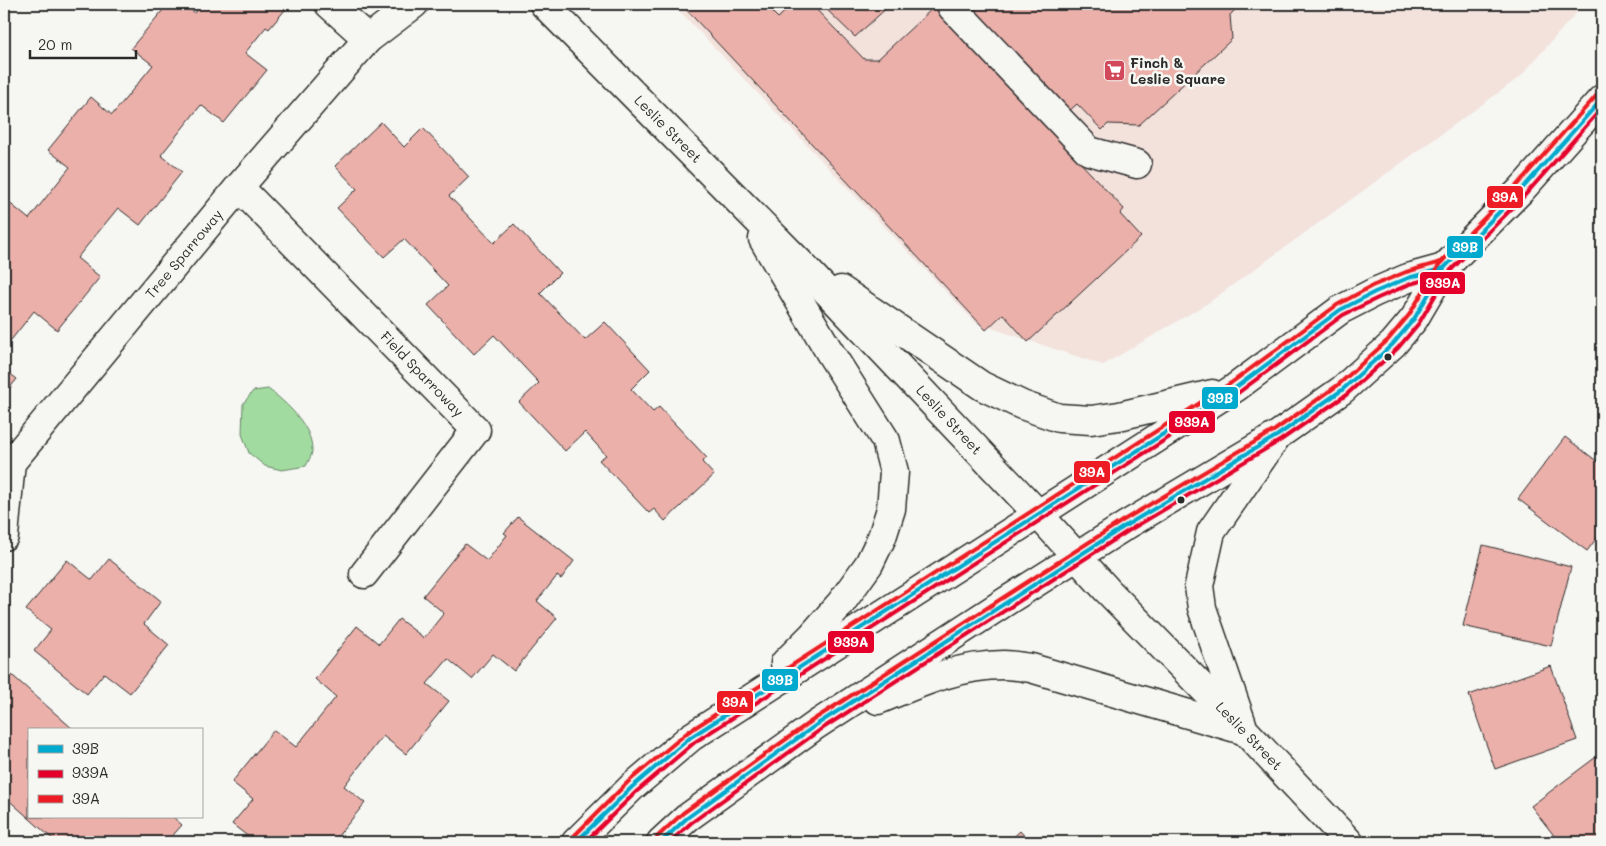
<svg xmlns="http://www.w3.org/2000/svg" width="1606" height="846" font-family="Mali,sans-serif">
	<style>
		.built { fill: #f3e1dc }
		.green { fill: #a2dba0; stroke: #668366 }
		.building { fill: #ebb0aa; stroke: #2b2b2b }
		.lines { fill: none; stroke-linecap: round; stroke-linejoin: round }
		.minor-casing { stroke: #2b2b2b; stroke-width: 31 }
		.major-casing { stroke: #2b2b2b; stroke-width: 31 }
		.minor { stroke: #f6f6f2; stroke-width: 28 }
		.major { stroke: #f6f6f2; stroke-width: 28 }
		.bus-1-casing { stroke: #f6f6f2; stroke-width: 8 }
		.bus-2-casing { stroke: #f6f6f2; stroke-width: 8 }
		.bus-3-casing { stroke: #f6f6f2; stroke-width: 8 }
		.bus-1 { stroke: #00a9ce; stroke-width: 4 }
		.bus-2 { stroke: #e4002b; stroke-width: 4 }
		.bus-3 { stroke: #ed1c24; stroke-width: 4 }
		.bus-dot { fill: #2b2b2b; stroke: #f6f6f2; stroke-width: 2 }
		.labels { text-anchor: middle; stroke-width: 5; stroke-linejoin: round; paint-order: stroke }
		.poi-label { font-size: 14px; font-weight: bold; fill: #2b2b2b; stroke: #f6f6f2; text-anchor: start }
		.street-label { font-size: 14px; fill: #2b2b2b; stroke: #f6f6f2 }
		.line-badge { stroke: #f6f6f2; stroke-width: 2 }
		.badge-label { font-size: 14px; text-anchor: middle; font-weight: bold; fill: #fff }
	</style>
	<rect width="100%" height="100%" fill="#f6f6f2"/>
	<filter id="ink" filterUnits="userSpaceOnUse"><feTurbulence type="fractalNoise" baseFrequency=".02" numOctaves="2"/><feDisplacementMap in="SourceGraphic" scale="10" xChannelSelector="R" yChannelSelector="G"/><feConvolveMatrix kernelMatrix="1 2 1 2 8 2 1 2 1" color-interpolation-filters="sRGB"/></filter>
	<g filter="url(#ink)">
		<polygon class="built" points="673,4 1584,4 1520,77 1208,303 1103,365 976,323"/>
		<path class="green" d="M 268,389 C 286,402 313,427 312,451 C 312,456 308,461 306,466 L 282,470 L 265,466 L 249,453 L 242,434 L 243,404 L 253,391 Z"/>
		<g class="building">
			<polygon points="168,4 184,4 195,13 202,4 290,4 269,29 266,27 245,53 267,70 224,123 201,105 161,155 182,172 140,225 118,208 77,258 100,277 57,330 34,311 4,349 4,205 7,201 29,219 70,167 48,150 91,97 112,115 153,65 131,48"/>
			<polygon points="681,4 764,4 778,18 793,4 811,4 864,59 878,59 934,7 1124,209 1120,214 1141,237 1028,342 1003,314 986,330"/>
			<polygon points="821,4 891,4 855,37"/>
			<polygon points="968,4 1241,4 1230,15 1232,39 1139,125 1108,124 1102,130 1077,104 1069,111"/>
			<polygon points="381,122 404,147 423,128 469,177 449,196 471,219 494,243 514,224 560,273 540,293 585,340 605,322 650,370 631,389 653,412 659,407 707,458 702,462 714,475 665,521 654,509 649,513 599,460 606,455 585,432 565,451 519,402 539,383 494,335 474,354 428,305 448,286 404,239 384,257 337,208 357,189 335,166"/>
			<polygon points="4,369 17,379 4,395"/>
			<polygon points="1565,437 1602,465 1602,531 1587,551 1518,499"/>
			<polygon points="518,517 574,561 561,579 557,576 537,601 557,618 514,671 493,654 472,679 448,659 427,684 449,701 406,754 383,736 344,786 365,803 333,842 307,842 301,837 297,842 255,842 232,824 253,799 232,782 274,730 296,747 336,697 315,679 357,626 379,644 399,619 424,638 444,613 423,596 465,544 487,561 507,535 504,533"/>
			<polygon points="1483,545 1571,567 1551,646 1463,626"/>
			<polygon points="109,559 161,601 144,624 169,645 130,693 104,673 87,694 34,651 51,630 26,610 67,560 92,580"/>
			<polygon points="1551,666 1577,740 1495,769 1469,695"/>
			<polygon points="4,668 74,730 29,730 29,817 173,817 182,825 167,842 56,842 4,796"/>
			<polygon points="1600,754 1602,756 1602,842 1559,842 1531,806"/>
			<polygon points="1020,831 1030,842 1008,842"/>
		</g>
		<g class="lines">
			<defs>
				<g id="minor">
					<polyline points="329,4 368,39"/>
					<polyline points="952,7 1089,151 1137,164"/>
					<polyline points="239,187 476,430 364,574"/>
					<polyline points="4,471 239,187 345,65 368,39 414,4"/>
					<polyline points="4,536 11,462"/>
				</g>
				<g id="major">
					<polyline points="544,4 799,262 1039,515 1107,590 1244,730 1349,842"/>
					<polyline points="763,239 829,351 886,441 894,472 891,509 882,537 869,564 841,603 812,636 785,663"/>
					<polyline points="841,290 982,386 1022,405 1059,418 1091,420 1119,416 1212,394"/>
					<path d="M 878,700 C 919,683 959,665 1004,665 C 1013,665 1023,667 1031,668 L 1243,730"/>
					<polyline points="1242,724 1202,608 1199,586 1211,532 1273,442"/>
					<polyline points="576,842 632,787 691,737 1235,388 1340,310 1375,292 1408,278 1444,268"/>
					<polyline points="661,842 687,818 816,725 1005,602 1125,526 1278,435 1342,390 1393,344 1414,319 1444,268 1521,190 1602,99"/>
				</g>
			</defs>
			<use href="#minor" class="minor-casing"/>
			<use href="#major" class="major-casing"/>
			<use href="#minor" class="minor"/>
			<use href="#major" class="major"/>
			<defs>
				<g id="bus-1">
					<polyline points="576,842 632,787 691,737 1235,388 1340,310 1375,292 1408,278 1444,268"/>
					<polyline points="661,842 687,818 816,725 1125,526 1278,435 1342,390 1393,344 1414,319 1444,268 1521,190 1602,99"/>
				</g>
				<g id="bus-2">
					<polyline points="585,842 636,792 695,742 1238,393 1343,315 1378,298 1410,284 1446,274"/>
					<polyline points="670,842 691,823 820,730 1128,531 1281,440 1346,395 1398,348 1419,323 1449,272 1526,194 1602,108"/>
				</g>
				<g id="bus-3">
					<polyline points="657,837 683,813 813,720 1122,521 1275,430 1338,385 1388,340 1409,315 1439,265 1452,250"/>
					<polyline points="572,838 628,782 688,732 1231,383 1337,305 1372,286 1406,272 1441,262 1516,186 1597,95"/>
				</g>
			</defs>
			<use href="#bus-1" class="bus-1-casing"/>
			<use href="#bus-2" class="bus-2-casing"/>
			<use href="#bus-3" class="bus-3-casing"/>
			<use href="#bus-1" class="bus-1"/>
			<use href="#bus-2" class="bus-2"/>
			<use href="#bus-3" class="bus-3"/>
		</g>
	</g>
	<defs>
		<symbol id="supermarket-square" viewBox="-11 -11 22 22"><rect x="-9" y="-9" width="18" height="18" rx="4" fill="#d1495b" stroke="#f6f6f2"/><path d="M-6-5.5h2.5l.6 2H6L4.5 2H-2.5L-4.4-4H-6ZM-1.5 3.2a1.3 1.3 0 1 0 .1 0ZM3 3.2a1.3 1.3 0 1 0 .1 0Z" fill="#fff"/></symbol>
	</defs>
	<g fill-rule="evenodd">
		<use href="#supermarket-square" x="1102" y="58" width="25" height="25"/>
	</g>
	<g class="bus-dot">
		<circle cx="1388" cy="357" r="4.5"/>
		<circle cx="1181" cy="500" r="4.5"/>
	</g>
	<g class="labels">
		<g class="poi-label">
			<text x="1130" y="68">Finch &amp;<tspan x="1130" dy="16">Leslie Square</tspan></text>
		</g>
		<g class="street-label">
			<text transform="translate(668 129) rotate(45)" y="5">Leslie Street</text>
			<text transform="translate(184 254) rotate(-50)" y="5">Tree Sparroway</text>
			<text transform="translate(422 374) rotate(46)" y="5">Field Sparroway</text>
			<text transform="translate(949 420) rotate(47)" y="5">Leslie Street</text>
			<text transform="translate(1249 736) rotate(46)" y="5">Leslie Street</text>
		</g>
	</g>
	<g class="line-badge">
		<rect x="1486" y="185" width="38" height="24" rx="5" fill="#ed1c24"/>
		<rect x="1446" y="235" width="38" height="24" rx="5" fill="#00a9ce"/>
		<rect x="1419" y="271" width="47" height="24" rx="5" fill="#e4002b"/>
		<rect x="1201" y="386" width="38" height="24" rx="5" fill="#00a9ce"/>
		<rect x="1168" y="410" width="48" height="24" rx="5" fill="#e4002b"/>
		<rect x="1073" y="460" width="38" height="24" rx="5" fill="#ed1c24"/>
		<rect x="827" y="630" width="48" height="24" rx="5" fill="#e4002b"/>
		<rect x="761" y="668" width="38" height="24" rx="5" fill="#00a9ce"/>
		<rect x="716" y="690" width="38" height="24" rx="5" fill="#ed1c24"/>
	</g>
	<g class="badge-label">
		<text x="1505" y="202">39A</text>
		<text x="1465" y="252">39B</text>
		<text x="1443" y="288">939A</text>
		<text x="1220" y="403">39B</text>
		<text x="1192" y="427">939A</text>
		<text x="1092" y="477">39A</text>
		<text x="851" y="647">939A</text>
		<text x="780" y="685">39B</text>
		<text x="735" y="707">39A</text>
	</g>
	<rect width="1606" height="846" fill="none" stroke="#f6f6f2" stroke-width="20"/>
	<rect x="10" y="10" width="1586" height="826" fill="none" stroke="#2b2b2b" stroke-width="2" filter="url(#ink)"/>
	<rect x="28" y="728" width="175" height="90" fill="#f6f6f2" stroke="#a5a5a2"/>
	<rect x="38" y="745" width="25" height="8" fill="#00a9ce" stroke="#a5a5a2"/>
	<text x="72" y="754" font-size="15" fill="#2b2b2b">39B</text>
	<rect x="38" y="770" width="25" height="8" fill="#e4002b" stroke="#a5a5a2"/>
	<text x="72" y="778" font-size="15" fill="#2b2b2b">939A</text>
	<rect x="38" y="795" width="25" height="8" fill="#ed1c24" stroke="#a5a5a2"/>
	<text x="72" y="804" font-size="15" fill="#2b2b2b">39A</text>
	<path d="M30 50v8h106v-8" fill="none" stroke="#2b2b2b" stroke-width="2.5"/>
	<text x="38" y="50" font-size="15" fill="#2b2b2b" stroke="#f6f6f2" stroke-width="4" paint-order="stroke">20 m</text>
</svg>
